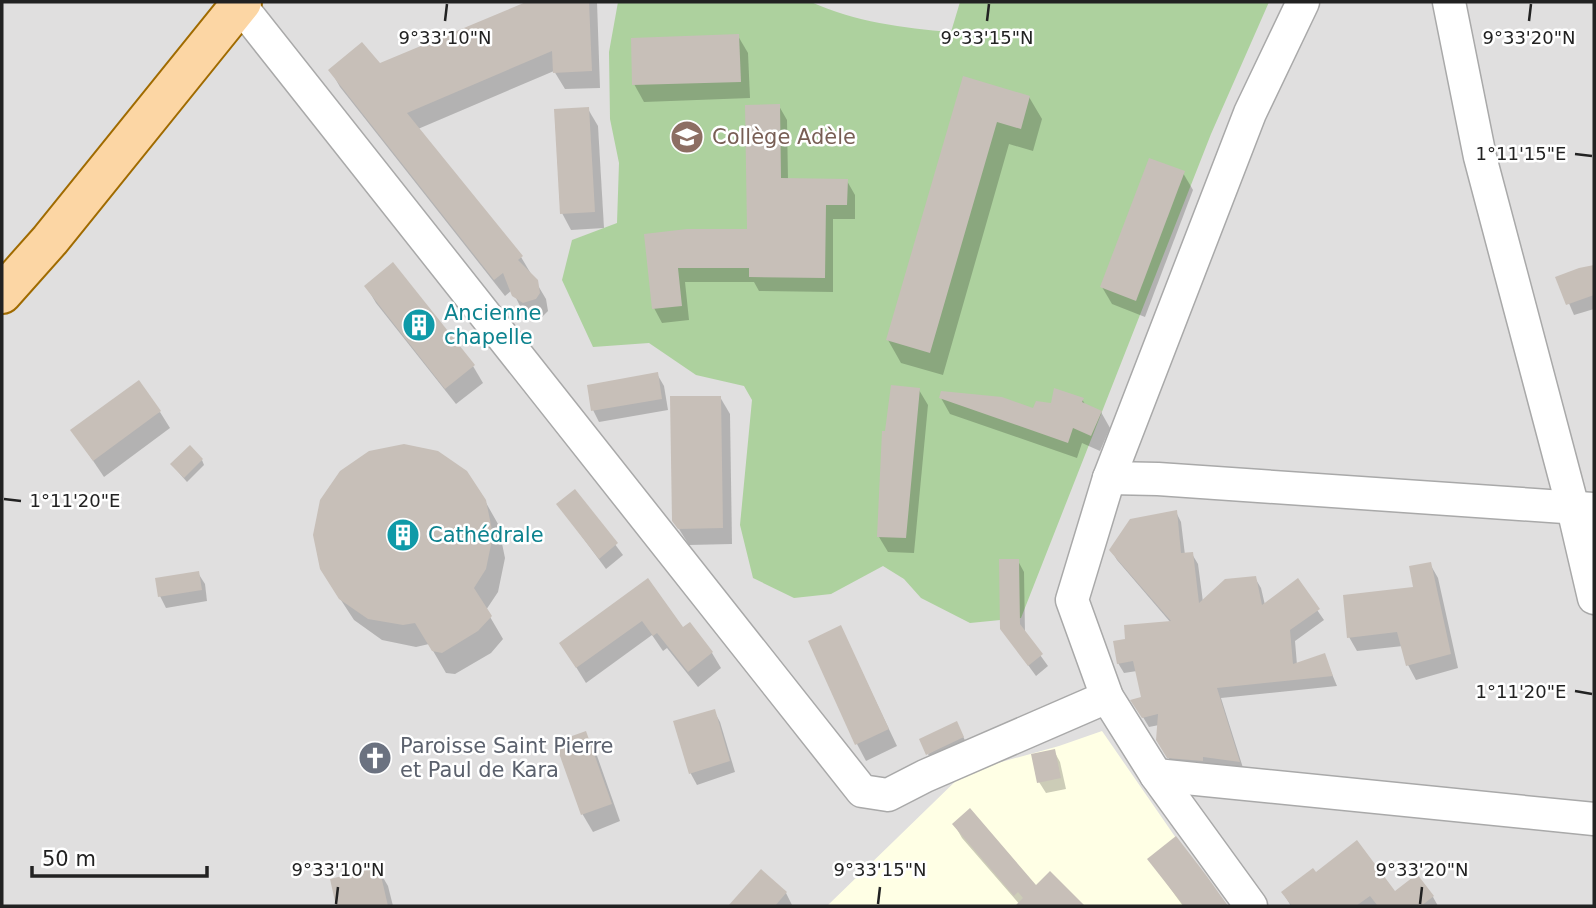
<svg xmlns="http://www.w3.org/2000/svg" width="1596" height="908" font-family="'DejaVu Sans',sans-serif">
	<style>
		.residential { fill: #e0dfdf }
		.education { fill: #ffffe5 }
		.forest { fill: #add19e }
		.shadow { fill: #0003 }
		.building { fill: #c7bfb8 }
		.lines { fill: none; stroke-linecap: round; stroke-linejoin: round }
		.minor-casing { stroke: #a9a9a9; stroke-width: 35 }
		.major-casing { stroke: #a06b00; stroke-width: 42 }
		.minor { stroke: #fff; stroke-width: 32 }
		.major { stroke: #fcd6a4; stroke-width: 38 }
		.ticks { fill: none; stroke: #222; stroke-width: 2.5 }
		.labels { text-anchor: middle; stroke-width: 5; stroke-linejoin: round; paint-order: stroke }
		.education-label { font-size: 21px; fill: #785e54; stroke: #fff; text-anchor: start }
		.culture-label { font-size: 21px; fill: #0d838f; stroke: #fff; text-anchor: start }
		.worship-label { font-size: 21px; fill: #5b616d; stroke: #fff; text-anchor: start }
		.ticks-label { font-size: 18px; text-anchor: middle; fill: #222; stroke: #fff; stroke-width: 5; stroke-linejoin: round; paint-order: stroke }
	</style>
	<rect width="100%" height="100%" fill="#f2efe9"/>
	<rect class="residential" x="2" y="2" width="1592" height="904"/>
	<polygon class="education" points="1102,731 1223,906 827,906 965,772 1059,746"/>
	<path class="forest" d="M 618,2 L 811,2 C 855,22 903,28 951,32 L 960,2 L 1269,2 L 1211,134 L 1021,618 L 970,623 L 921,598 L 904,579 L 883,566 L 831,594 L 794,598 L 753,578 L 740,525 L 752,400 L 744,386 L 696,375 L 649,343 L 593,347 L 562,280 L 572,240 L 617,223 L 619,163 L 610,119 L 609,52 Z"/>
	<g class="shadow">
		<polygon points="530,2 597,2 600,88 565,89 554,71 418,129 521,257 546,299 548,311 540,319 528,318 524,314 512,290 505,296 340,87 331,71 379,65"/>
		<polygon points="738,36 748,53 750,98 644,102 634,84"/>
		<polygon points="964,78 1029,97 1042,119 1033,151 1009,144 943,375 901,363 888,340"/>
		<polygon points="779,106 787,120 788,180 847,181 855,195 855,219 833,219 833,292 759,291 754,282 685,282 689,320 662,323 654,308 646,236 749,231"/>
		<polygon points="588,109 598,126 604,228 571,230 562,213"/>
		<polygon points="1183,173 1193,190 1145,317 1112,304 1102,287"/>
		<polygon points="1594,267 1594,309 1574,315 1558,278"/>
		<polygon points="366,286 473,366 483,383 456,404 376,303"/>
		<polygon points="657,374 664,386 668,410 599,422 593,410"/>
		<polygon points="919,390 928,405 914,553 888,552 879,537 886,433"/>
		<polygon points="720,397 730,414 732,544 689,545 674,521"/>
		<polygon points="941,398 1035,410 1082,399 1086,406 1101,412 1110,428 1100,451 1082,443 1077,458 950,414"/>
		<polygon points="160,412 170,428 104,477 73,431"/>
		<polygon points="202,460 204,465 187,482 172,465"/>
		<polygon points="575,491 623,555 606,569 558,504"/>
		<polygon points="485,501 498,524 505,558 498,592 486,610 503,639 491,653 455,674 446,673 429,644 416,647 382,640 354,620 335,591"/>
		<polygon points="1176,512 1181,522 1185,555 1192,554 1198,564 1203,602 1255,578 1261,588 1265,605 1297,581 1324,620 1295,641 1297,665 1324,655 1337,686 1221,698 1244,771 1174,767 1158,740 1159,725 1149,727 1138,709 1143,699 1137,671 1124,673 1118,663 1171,623 1117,560 1111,550"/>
		<polygon points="1018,561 1024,572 1025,634 1048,666 1036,676 1001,628"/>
		<polygon points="1430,564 1438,578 1458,668 1416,680 1408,665 1403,646 1357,651 1349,637 1415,589"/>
		<polygon points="198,573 205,584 207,601 166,608 160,596"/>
		<polygon points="648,581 683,630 712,653 721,668 698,687 667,648 663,651 652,635 586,683 561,643"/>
		<polygon points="841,628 897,746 866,761 857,744"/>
		<polygon points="714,711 720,722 735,772 697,785 691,774 675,722"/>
		<polygon points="585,733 595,750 620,821 593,832 583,815 557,744"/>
		<polygon points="962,734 969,749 934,765 928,754"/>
		<polygon points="1054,751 1060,762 1066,789 1046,793 1039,782"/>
		<polygon points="954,824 1036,887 1050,873 1083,906 1021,906 962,838"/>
		<polygon points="1175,839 1228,906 1183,906 1149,859"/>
		<polygon points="378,869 388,886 393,906 337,906 332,880"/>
		<polygon points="761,872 786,893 792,905 791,906 731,906"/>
		<polygon points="1316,874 1395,894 1433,897 1438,906 1291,906 1283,893"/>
	</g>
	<g class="building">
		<polygon points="526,2 589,2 592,71 553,73 552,51 407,113 523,256 518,260 538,280 540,293 536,299 523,303 512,296 503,273 494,280 328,70 362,42 380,63"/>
		<polygon points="739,34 741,82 632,85 631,38"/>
		<polygon points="963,76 1030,96 1021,129 997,122 930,353 886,340"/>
		<polygon points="780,104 781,178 848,179 847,205 826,205 825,278 749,277 749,268 678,268 682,306 652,309 644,234 687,229 747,229 745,105"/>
		<polygon points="589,107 595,212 560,214 554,109"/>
		<polygon points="1149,158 1185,171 1136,301 1100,287"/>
		<polygon points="393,262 475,365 445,389 364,286"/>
		<polygon points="1594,265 1594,295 1566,305 1555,277 1579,268"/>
		<polygon points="658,372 662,399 591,411 587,385"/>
		<polygon points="139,380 161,411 93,461 70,430"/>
		<polygon points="891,385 920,388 906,538 877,537 882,431 885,431"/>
		<polygon points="1054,388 1084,398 1082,402 1102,411 1091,436 1073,428 1068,443 939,398 941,391 1002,397 1033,408 1036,401 1051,403"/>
		<polygon points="670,396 721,396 723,528 678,529 672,521"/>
		<polygon points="404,444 438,451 467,471 486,500 493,535 486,569 474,588 492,616 478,631 442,653 432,651 415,623 403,625 368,619 339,599 320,569 313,535 320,500 340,471 369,451"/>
		<polygon points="190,445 203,459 184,478 170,464"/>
		<polygon points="575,489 618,543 599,559 556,504"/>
		<polygon points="1177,510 1181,553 1193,552 1199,603 1225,579 1256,576 1262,605 1298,578 1320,609 1290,630 1293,664 1325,653 1333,676 1217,688 1240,762 1203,757 1203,761 1167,758 1156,740 1158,714 1142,718 1130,700 1141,697 1133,661 1117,664 1113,641 1125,639 1124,625 1171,621 1109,550 1130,519"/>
		<polygon points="999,559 1019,559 1020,624 1043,654 1028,666 1000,629"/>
		<polygon points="1431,562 1451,654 1406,666 1397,632 1347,638 1343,595 1413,587 1409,566"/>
		<polygon points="199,571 202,590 158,597 155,578"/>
		<polygon points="648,578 683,627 690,622 713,652 688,672 657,633 653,636 642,621 576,668 559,643"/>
		<polygon points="841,625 889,729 855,745 808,641"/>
		<polygon points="715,709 730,761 689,774 673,721"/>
		<polygon points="957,721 964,737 926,755 919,739"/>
		<polygon points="586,731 612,804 581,815 555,742"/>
		<polygon points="1055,749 1061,778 1037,783 1031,754"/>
		<polygon points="970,808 1036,885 1050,871 1085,906 1015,906 1023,898 1018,892 1014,896 952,824"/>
		<polygon points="1176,836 1206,875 1228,906 1184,906 1147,859"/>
		<polygon points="1357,840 1395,891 1417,874 1434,896 1421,906 1376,906 1377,905 1370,896 1356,906 1292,906 1281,892 1313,868 1316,872"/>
		<polygon points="379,867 388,906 336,906 330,879"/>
		<polygon points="761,869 787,892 775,906 728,906"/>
	</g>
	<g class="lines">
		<defs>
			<g id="minor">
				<polyline points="1449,2 1480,157 1573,508 1594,598"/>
				<polyline points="240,5 862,791 888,795 925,776 1107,697"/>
				<polyline points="1109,478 1158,479 1593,509"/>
				<polyline points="1156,775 1594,819"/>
				<polyline points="1251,906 1156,775 1107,697 1072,600 1109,478 1250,113 1303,2"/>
			</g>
			<polyline id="major" points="2,294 50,240 242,2"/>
		</defs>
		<use href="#minor" class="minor-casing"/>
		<use href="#major" class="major-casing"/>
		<use href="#minor" class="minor"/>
		<use href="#major" class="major"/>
	</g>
	<path class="ticks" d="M 445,21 L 447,4M 987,21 L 989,4M 1529,21 L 1531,4M 1575,154 L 1592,156M 4,499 L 21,501M 1575,691 L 1592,694M 336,904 L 338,887M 878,904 L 880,887M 1420,904 L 1422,887"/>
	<defs>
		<symbol id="school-disc" viewBox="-11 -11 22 22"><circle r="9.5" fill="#8d6e63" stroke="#fff"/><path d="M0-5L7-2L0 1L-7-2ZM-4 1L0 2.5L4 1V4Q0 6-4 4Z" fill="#fff"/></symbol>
		<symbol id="building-disc" viewBox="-11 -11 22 22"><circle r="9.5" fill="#0f9aa8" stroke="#fff"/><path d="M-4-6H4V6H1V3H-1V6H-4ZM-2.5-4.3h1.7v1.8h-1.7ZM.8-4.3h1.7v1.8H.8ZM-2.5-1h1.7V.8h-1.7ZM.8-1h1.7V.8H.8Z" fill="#fff"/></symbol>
		<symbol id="church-disc" viewBox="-11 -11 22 22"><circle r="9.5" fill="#6b7280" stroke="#fff"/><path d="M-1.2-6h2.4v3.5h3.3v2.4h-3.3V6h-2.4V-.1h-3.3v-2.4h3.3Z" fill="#fff"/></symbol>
	</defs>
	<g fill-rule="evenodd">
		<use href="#school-disc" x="668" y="118" width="38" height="38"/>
		<use href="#building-disc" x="400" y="306" width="38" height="38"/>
		<use href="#building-disc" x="384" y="516" width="38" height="38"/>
		<use href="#church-disc" x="356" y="739" width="38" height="38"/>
	</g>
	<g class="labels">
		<g class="education-label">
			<text x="712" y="144">Collège Adèle</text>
		</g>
		<g class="culture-label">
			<text x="444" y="320">Ancienne<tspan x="444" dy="24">chapelle</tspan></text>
			<text x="428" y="542">Cathédrale</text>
		</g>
		<g class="worship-label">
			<text x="400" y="753">Paroisse Saint Pierre<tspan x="400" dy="24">et Paul de Kara</tspan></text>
		</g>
	</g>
	<g class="ticks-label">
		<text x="445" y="44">9°33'10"N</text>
		<text x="987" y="44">9°33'15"N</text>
		<text x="1529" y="44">9°33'20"N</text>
		<text x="1521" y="160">1°11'15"E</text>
		<text x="75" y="507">1°11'20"E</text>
		<text x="1521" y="698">1°11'20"E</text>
		<text x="338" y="876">9°33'10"N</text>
		<text x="880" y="876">9°33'15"N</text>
		<text x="1422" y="876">9°33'20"N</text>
	</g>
	<rect width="1596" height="908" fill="none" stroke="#222222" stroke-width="7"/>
	<path d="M32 866v10h175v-10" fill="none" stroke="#222222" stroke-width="3.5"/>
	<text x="42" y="866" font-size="21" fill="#222222" stroke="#ffffff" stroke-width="5" paint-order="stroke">50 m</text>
</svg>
